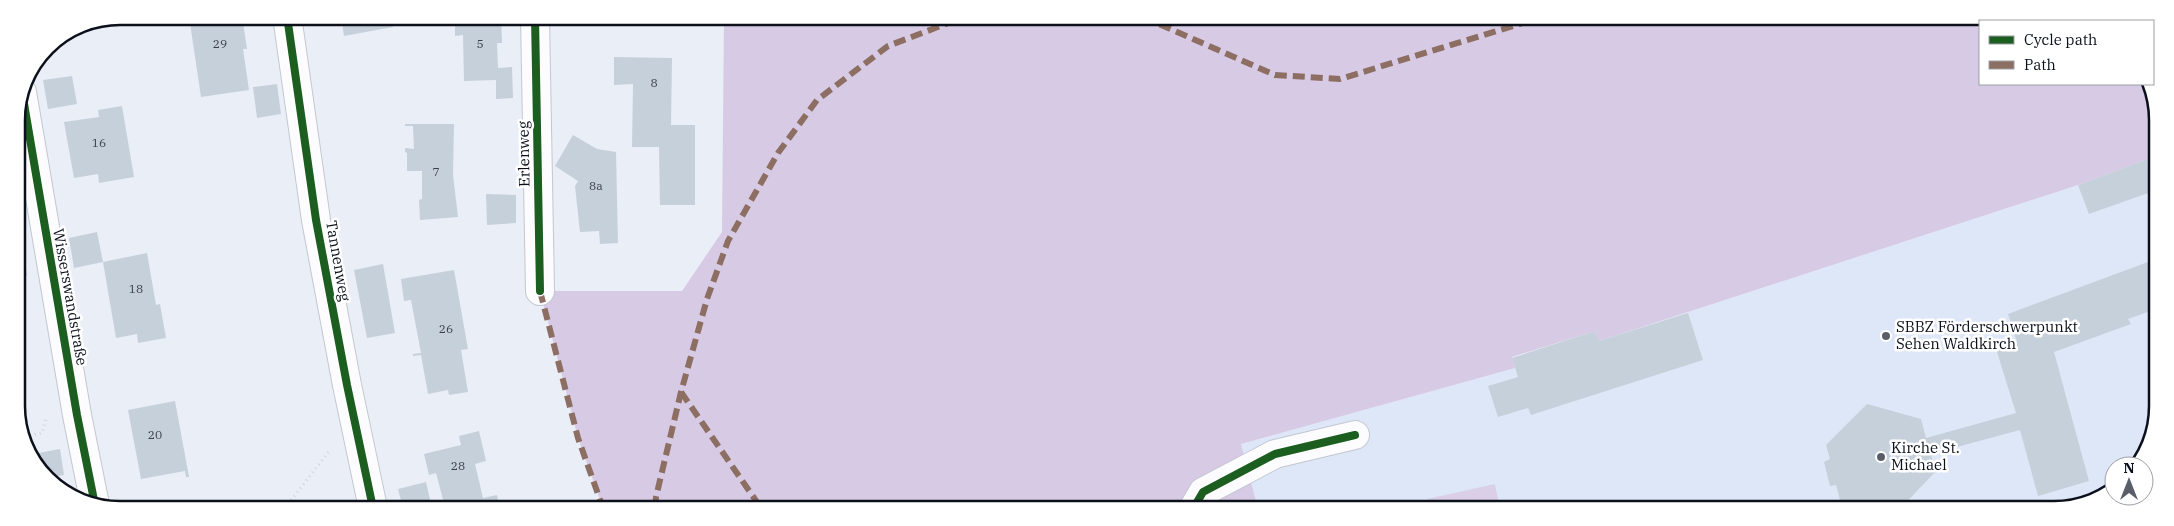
<svg xmlns="http://www.w3.org/2000/svg" width="2174" height="526" font-family="'IBM Plex Serif',serif">
	<style>
		.built { fill: #dee7f8 }
		.green { fill: #dbcfe8 }
		.forest { fill: #d7cae4 }
		.building { fill: #c6d0da }
		.lines { fill: none; stroke-linecap: round; stroke-linejoin: round }
		.minor-casing { stroke: #c2c7d0; stroke-width: 30 }
		.path { stroke: #d3d4d7; stroke-width: 3; stroke-dasharray: 1 4; stroke-linecap: butt }
		.minor { stroke: #fcfcfe; stroke-width: 28 }
		.quiet { stroke: #8d6e63; stroke-width: 6; stroke-dasharray: 12 6; stroke-linecap: butt }
		.cycleway-casing { stroke: #fff; stroke-width: 11 }
		.cycleway { stroke: #1b5e20; stroke-width: 8 }
		.poi-dot { fill: #595e68; stroke: #fff; stroke-width: 2 }
		.labels { text-anchor: middle; stroke-width: 5; stroke-linejoin: round; paint-order: stroke }
		.number-label { font-size: 12px; fill: #3a404b }
		.street-label { font-size: 15px; fill: #0b101b; stroke: #fff }
		.poi-label { font-size: 15px; fill: #0b101b; stroke: #fff; text-anchor: start }
		.rim { fill: none; stroke: #0b101b; stroke-width: 2.5 }
	</style>
	<rect width="100%" height="100%" fill="#eaeef6"/>
	<polygon class="built" points="2156,156 2156,426 2138,457 2122,463 2122,466 2114,466 2114,487 2060,510 1258,509 1241,444 1515,368 1512,358 1595,331 1599,341 2078,185"/>
	<polygon class="green" points="1495,484 1500,509 1429,509 1427,499"/>
	<polygon class="forest" points="724,17 2074,18 2080,21 1980,21 1980,84 2147,84 2156,100 2156,156 2078,185 1599,341 1595,331 1512,357 1515,368 1241,444 1258,509 603,508 578,438 540,291 682,291 722,232"/>
	<g class="building">
		<polygon points="227,16 242,16 247,49 243,49 249,90 201,97 190,23"/>
		<polygon points="341,16 391,17 393,27 344,36"/>
		<polygon points="455,17 501,17 502,43 497,43 498,68 512,67 513,98 496,99 496,80 464,81 463,35 455,36"/>
		<polygon points="614,57 672,58 671,125 695,125 695,205 660,205 659,147 632,147 633,84 614,85"/>
		<polygon points="72,76 77,104 48,109 43,80"/>
		<polygon points="277,84 281,114 257,118 253,87"/>
		<polygon points="122,106 134,177 99,183 98,174 74,178 64,122 99,117 98,110"/>
		<polygon points="405,124 454,124 453,175 458,217 420,220 419,200 422,199 422,171 407,171 407,153 405,152 405,148 414,149 413,126 405,126"/>
		<polygon points="573,135 597,149 616,152 618,243 600,244 599,231 580,232 575,186 578,181 555,166"/>
		<polygon points="2156,156 2156,204 2151,192 2089,214 2078,185"/>
		<polygon points="486,194 516,195 516,223 487,225"/>
		<polygon points="97,232 103,262 74,268 69,238"/>
		<polygon points="23,246 27,276 17,278 17,247"/>
		<polygon points="147,253 156,305 160,304 166,338 138,343 137,334 116,338 103,262"/>
		<polygon points="2156,259 2156,309 2128,319 2131,324 2054,352 2089,481 2038,496 2020,430 1931,454 1935,472 1900,509 1880,509 1840,500 1836,485 1830,486 1824,462 1830,459 1826,445 1867,404 1921,419 1926,438 2016,413 1996,349 2017,342 2008,314"/>
		<polygon points="383,264 395,333 367,338 354,270"/>
		<polygon points="454,270 468,349 461,350 468,392 449,395 448,390 428,394 421,355 413,356 413,354 421,353 411,300 404,301 401,279"/>
		<polygon points="1688,313 1703,360 1531,415 1528,408 1498,417 1488,386 1518,377 1512,358 1595,331 1599,341"/>
		<polygon points="175,401 189,477 186,477 185,471 141,479 128,410"/>
		<polygon points="479,431 486,461 475,464 483,498 497,495 500,508 445,507 436,473 429,475 424,454 461,445 459,436"/>
		<polygon points="60,449 64,475 46,478 33,454"/>
		<polygon points="426,482 432,508 403,508 398,489"/>
		<polygon points="1343,501 1345,509 1318,509 1318,508"/>
	</g>
	<g class="lines">
		<defs>
			<g id="minor">
				<polyline points="287,16 316,220 347,385 373,508"/>
				<polyline points="535,17 540,291"/>
				<polyline points="22,92 77,415 95,505"/>
				<polyline points="1193,509 1203,492 1275,454 1355,435"/>
			</g>
		</defs>
		<use href="#minor" class="minor-casing"/>
		<g class="path">
			<polyline points="21,432 28,436 42,433 46,419"/>
			<polyline points="278,508 292,499 330,450"/>
		</g>
		<use href="#minor" class="minor"/>
		<g class="quiet">
			<polyline points="1143,17 1275,75 1340,79 1539,18"/>
			<polyline points="540,291 578,438 603,508"/>
			<polyline points="681,392 761,508"/>
			<polyline points="655,508 656,497 681,392 707,299 728,241 778,153 817,100 888,46 964,17"/>
		</g>
		<defs>
			<g id="cycleway">
				<polyline points="287,16 316,220 347,385 373,508"/>
				<polyline points="535,17 540,291"/>
				<polyline points="22,92 77,415 95,505"/>
				<polyline points="1193,509 1203,492 1275,454 1355,435"/>
			</g>
		</defs>
		<use href="#cycleway" class="cycleway-casing"/>
		<use href="#cycleway" class="cycleway"/>
	</g>
	<g class="poi-dot">
		<circle cx="1886" cy="336" r="5"/>
		<circle cx="1881" cy="457" r="5"/>
	</g>
	<g class="labels">
		<g class="number-label">
			<text x="220" y="48">29</text>
			<text x="480" y="48">5</text>
			<text x="654" y="87">8</text>
			<text x="99" y="147">16</text>
			<text x="436" y="176">7</text>
			<text x="596" y="190">8a</text>
			<text x="136" y="293">18</text>
			<text x="446" y="333">26</text>
			<text x="155" y="439">20</text>
			<text x="458" y="470">28</text>
		</g>
		<g class="street-label">
			<text transform="translate(524 154) rotate(-91)" y="5">Erlenweg</text>
			<text transform="translate(338 261) rotate(80)" y="5">Tannenweg</text>
			<text transform="translate(70 297) rotate(80)" y="5">Wisserswandstraße</text>
		</g>
		<g class="poi-label">
			<text x="1896" y="332">SBBZ Förderschwerpunkt<tspan x="1896" dy="17">Sehen Waldkirch</tspan></text>
			<text x="1891" y="453">Kirche St.<tspan x="1891" dy="17">Michael</tspan></text>
		</g>
	</g>
	<path d="M0 0H2174V526H0ZM120 25H2054A95 95 0 0 1 2149 120V406A95 95 0 0 1 2054 501H120A95 95 0 0 1 25 406V120A95 95 0 0 1 120 25Z" fill="#fff" fill-rule="evenodd"/>
	<path class="rim" d="M120 25H2054A95 95 0 0 1 2149 120V406A95 95 0 0 1 2054 501H120A95 95 0 0 1 25 406V120A95 95 0 0 1 120 25Z"/>
	<rect x="1979" y="20" width="175" height="65" fill="#ffffff" stroke="#9d9fa4"/>
	<rect x="1989" y="36" width="25" height="8" fill="#1b5e20" stroke="#9d9fa4"/>
	<text x="2024" y="45" font-size="15" fill="#0b101b">Cycle path</text>
	<rect x="1989" y="61" width="25" height="8" fill="#8d6e63" stroke="#9d9fa4"/>
	<text x="2024" y="70" font-size="15" fill="#0b101b">Path</text>
	<g transform="translate(2129 481)"><circle r="24" fill="#ffffff" stroke="#9d9fa4"/>
	<path d="M0-4L9 19L0 12L-9 19Z" fill="#595e68"/>
	<text y="-8" font-size="14" font-weight="bold" text-anchor="middle" fill="#0b101b">N</text>
	</g>
</svg>
